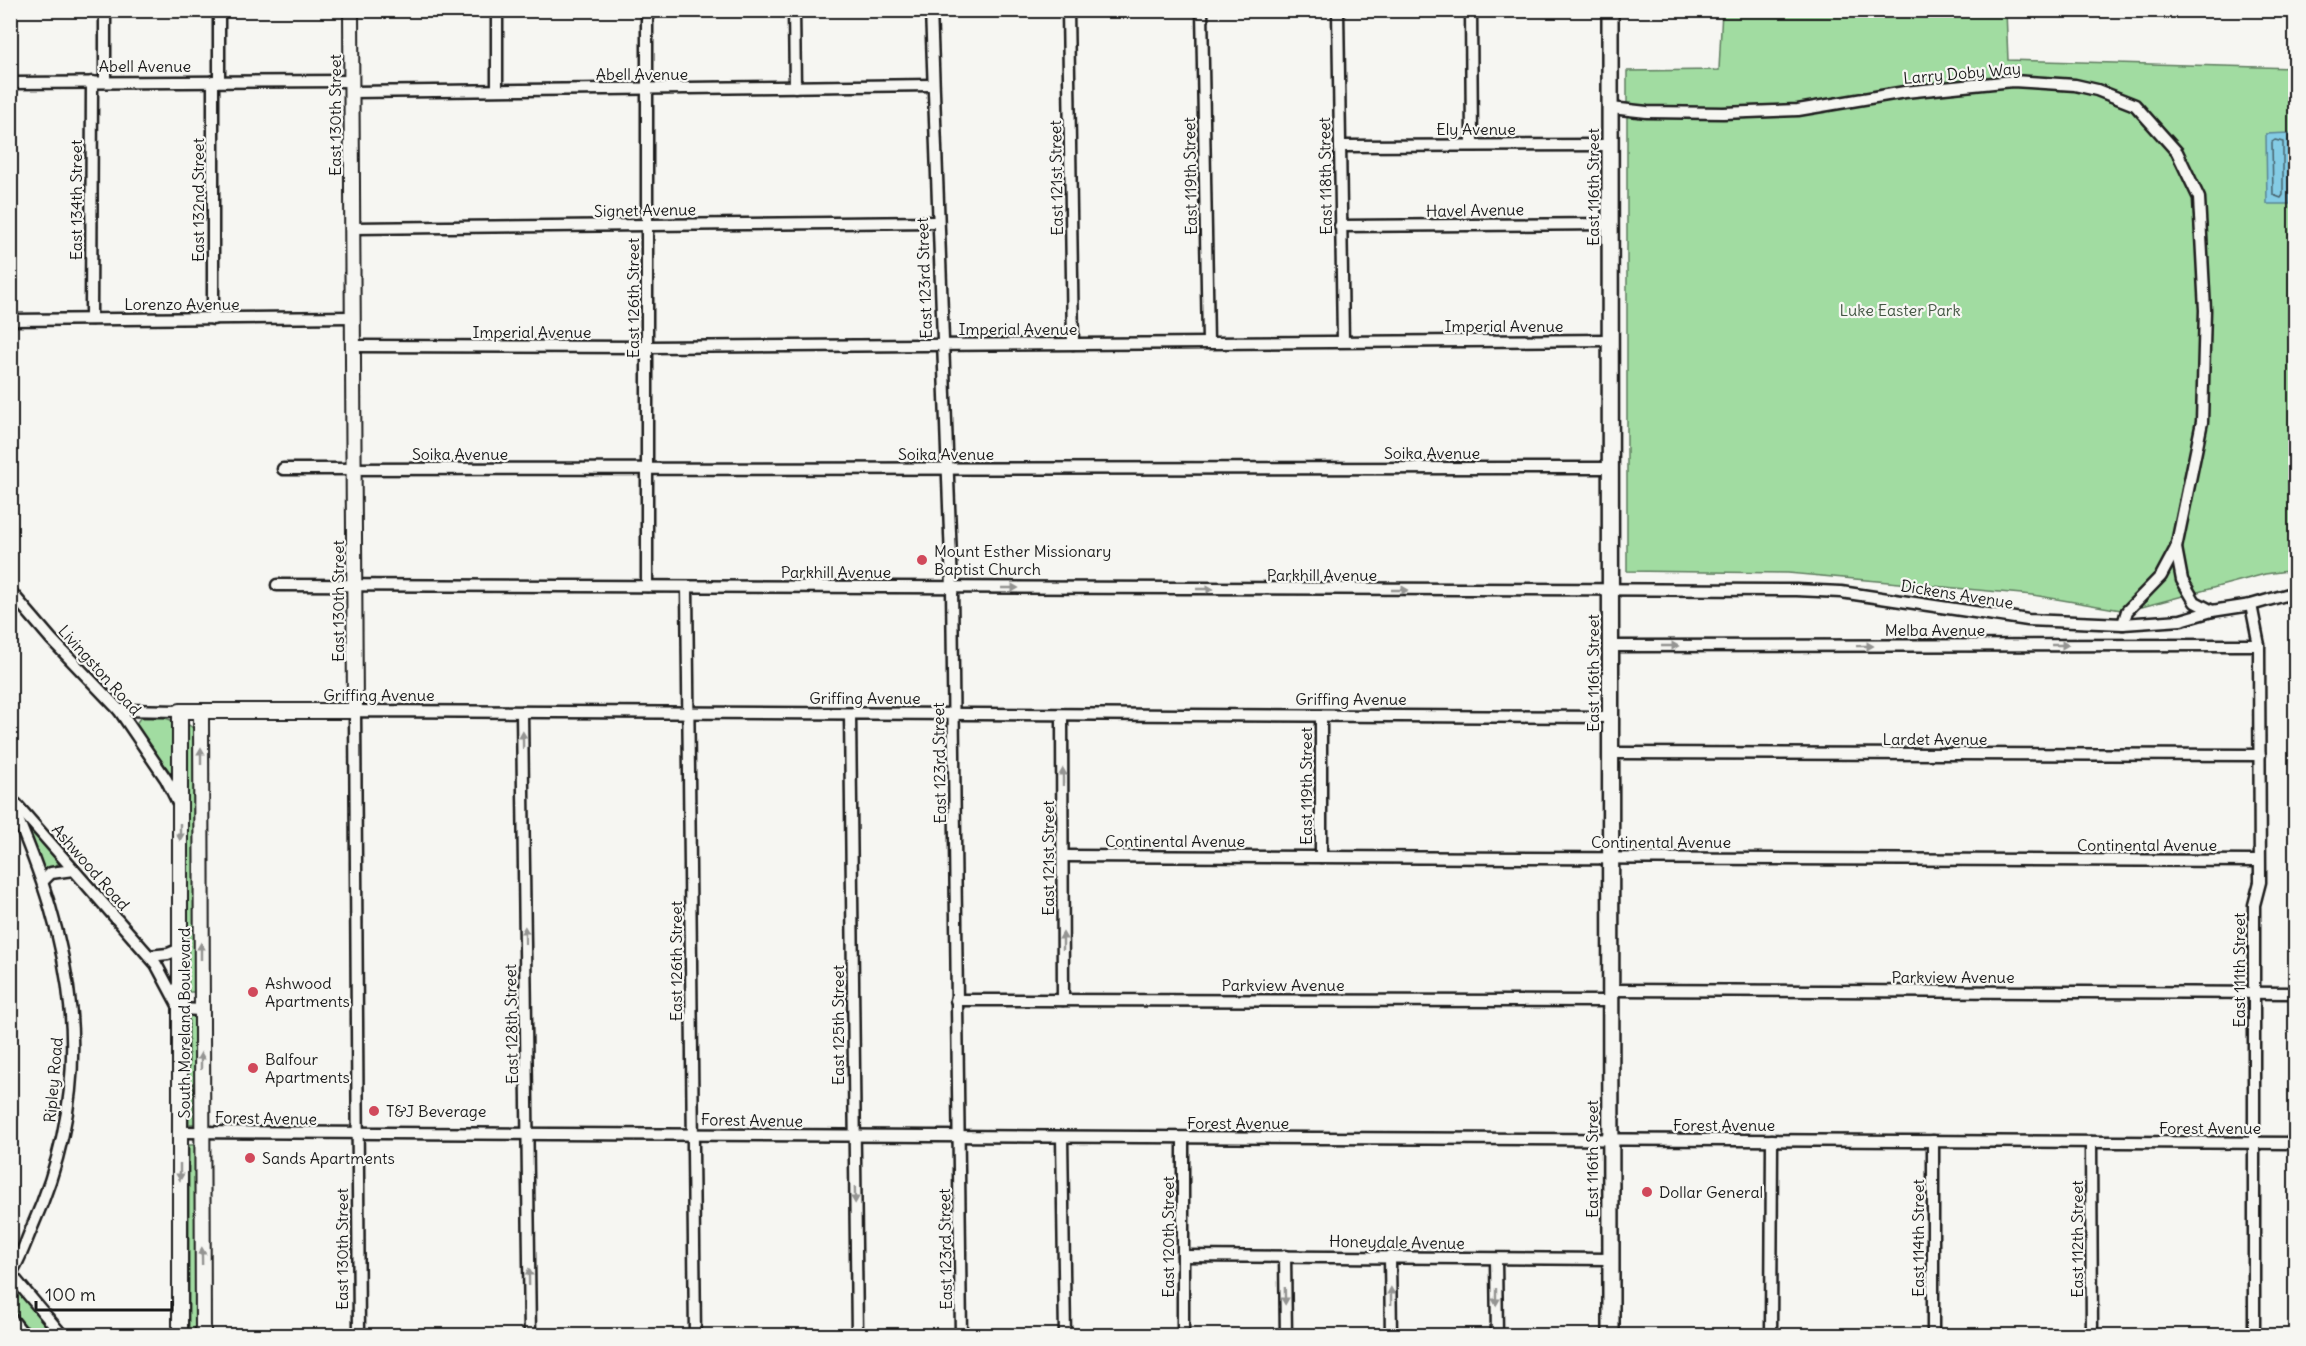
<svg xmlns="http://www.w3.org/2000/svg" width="2306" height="1346" font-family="Delius,sans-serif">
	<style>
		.green { fill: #a1dca1; stroke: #5e7c5e; stroke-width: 1.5 }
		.water { fill: #84cce5; stroke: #5a8695; stroke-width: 1.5 }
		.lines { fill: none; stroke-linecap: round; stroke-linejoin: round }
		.shore { stroke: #46626c; stroke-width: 1.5 }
		.minor-casing { stroke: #1c1c1c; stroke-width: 15 }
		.tertiary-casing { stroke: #1c1c1c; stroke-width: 18 }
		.secondary-casing { stroke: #1c1c1c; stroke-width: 20 }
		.minor { stroke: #f6f6f2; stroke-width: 10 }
		.tertiary { stroke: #f6f6f2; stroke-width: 14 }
		.secondary { stroke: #f6f6f2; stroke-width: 15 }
		.oneway { fill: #949492 }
		.poi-dot { fill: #d1495b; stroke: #f6f6f2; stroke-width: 2 }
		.labels { text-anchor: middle; stroke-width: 4.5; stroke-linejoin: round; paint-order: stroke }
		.street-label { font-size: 16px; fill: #1c1c1c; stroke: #f6f6f2 }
		.park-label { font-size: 16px; fill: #445644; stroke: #f6f6f2 }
		.poi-label { font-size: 16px; fill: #1c1c1c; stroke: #f6f6f2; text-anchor: start }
	</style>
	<rect width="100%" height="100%" fill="#f6f6f2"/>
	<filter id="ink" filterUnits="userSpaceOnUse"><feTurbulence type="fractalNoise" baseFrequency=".0167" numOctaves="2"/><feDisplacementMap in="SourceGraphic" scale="12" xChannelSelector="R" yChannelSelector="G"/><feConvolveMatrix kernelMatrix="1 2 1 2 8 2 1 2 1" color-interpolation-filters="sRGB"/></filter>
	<g filter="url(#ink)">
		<g class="green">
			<polygon points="1722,10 2006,11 2008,60 2295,68 2295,570 2265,574 2127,611 2033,595 1788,573 1627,571 1627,71 1719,70"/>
			<polygon points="140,718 165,718 174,721 176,774 173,776 135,725"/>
			<polygon points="189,725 194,729 195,992 187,992 185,986 186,726"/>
			<polygon points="28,827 60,863 43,871 25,828"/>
			<polygon points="189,1016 194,1016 195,1124 189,1124"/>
			<polygon points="189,1145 195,1145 195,1336 189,1335"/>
			<polygon points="15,1287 58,1335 32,1335 11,1310 10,1291"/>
		</g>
		<polygon class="water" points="2289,133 2290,204 2267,204 2266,134"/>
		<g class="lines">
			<polygon class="shore" points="2275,140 2283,142 2283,195 2281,198 2273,195 2272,142"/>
			<defs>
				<g id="minor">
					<polyline points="105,10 105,82"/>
					<polyline points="497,10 497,89"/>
					<polyline points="794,10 795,87"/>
					<polyline points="931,10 952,588 961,1336"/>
					<polyline points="1068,10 1073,344"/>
					<polyline points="1202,10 1208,342"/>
					<polyline points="1338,10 1343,341"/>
					<polyline points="1471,10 1472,143"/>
					<polyline points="213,81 213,319"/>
					<polyline points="219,81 219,10"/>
					<polyline points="10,83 352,81"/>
					<polyline points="352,92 933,85"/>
					<polyline points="1611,108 1647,112 1723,113 1798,110 1905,92 2013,81 2075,85 2097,90 2135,105 2177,152 2199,198 2205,310 2202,422 2176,548 2182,580 2195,602 2212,611"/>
					<polyline points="1340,146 1611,145"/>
					<polyline points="1340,226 1610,224"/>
					<polyline points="353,228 937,222"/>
					<polyline points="91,319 92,82"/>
					<polyline points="10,320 353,317"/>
					<polyline points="353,346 648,347 1611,340"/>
					<polyline points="283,469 1610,468"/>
					<polyline points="277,585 1796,590 1841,592 2028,620 2123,624 2181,620 2212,611 2251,605 2296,592"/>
					<polyline points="647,586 647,10"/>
					<polyline points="687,587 695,1336"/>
					<polyline points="10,591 52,640 119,710 166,779 179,805"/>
					<polyline points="2251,605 2259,645 2260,882 2254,905 2254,1336"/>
					<polyline points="2123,624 2127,611 2161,576 2176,548"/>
					<polyline points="1611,646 2259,645"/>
					<polyline points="119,710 180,711"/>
					<polyline points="522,712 530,1336"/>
					<polyline points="850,715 857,1336"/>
					<polyline points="1062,716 1063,1000"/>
					<polyline points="1321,716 1321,857"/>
					<polyline points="1611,753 2260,755"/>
					<path d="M 10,801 C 74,946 100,1074 33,1225 C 26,1241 20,1260 10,1275"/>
					<polyline points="16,804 156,964 180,1009 201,1010"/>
					<polyline points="1063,856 2259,861"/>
					<polyline points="43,881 51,873 73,870"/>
					<polyline points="149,956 168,954 180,949"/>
					<polyline points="1610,990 2296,993"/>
					<polyline points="956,1000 1610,1001"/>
					<polyline points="180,1132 2296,1143"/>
					<polyline points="1062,1137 1065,1336"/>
					<polyline points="1933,1141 1933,1336"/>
					<polyline points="2091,1142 2092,1336"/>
					<polyline points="1183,1256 1610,1259"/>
					<polyline points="1285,1256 1286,1336"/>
					<polyline points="1390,1256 1391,1336"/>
					<polyline points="1496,1259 1497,1336"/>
					<polyline points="10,1273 63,1336"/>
					<polyline points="10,1317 25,1336"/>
					<polyline points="359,1336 355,711 1611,717"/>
					<polyline points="1183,1336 1183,1138"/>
					<polyline points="1771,1336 1772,1140"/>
				</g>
				<g id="tertiary">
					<polyline points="201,711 203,1336"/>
					<polyline points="24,1334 24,1336"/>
					<polyline points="180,1336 180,711 355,711 351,10"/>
				</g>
				<polyline id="secondary" points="1610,10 1611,1336"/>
			</defs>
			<use href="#minor" class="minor-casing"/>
			<use href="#tertiary" class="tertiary-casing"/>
			<use href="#secondary" class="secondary-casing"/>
			<use href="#minor" class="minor"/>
			<use href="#tertiary" class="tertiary"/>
			<use href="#secondary" class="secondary"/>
		</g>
		<defs><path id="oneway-solid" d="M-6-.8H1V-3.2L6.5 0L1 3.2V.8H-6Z" transform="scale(1.5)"/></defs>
		<g class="oneway">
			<use href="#oneway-solid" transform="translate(1010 588)"/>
			<use href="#oneway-solid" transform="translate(1205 589)"/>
			<use href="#oneway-solid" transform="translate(1400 590)"/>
			<use href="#oneway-solid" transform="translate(2060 645)"/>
			<use href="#oneway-solid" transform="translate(1670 646)"/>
			<use href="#oneway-solid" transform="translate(1865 646)"/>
			<use href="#oneway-solid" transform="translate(523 740) rotate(-91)"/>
			<use href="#oneway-solid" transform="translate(201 756) rotate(-90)"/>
			<use href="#oneway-solid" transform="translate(1063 777) rotate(-90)"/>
			<use href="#oneway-solid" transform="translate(180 832) rotate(90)"/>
			<use href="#oneway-solid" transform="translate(525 935) rotate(-91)"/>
			<use href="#oneway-solid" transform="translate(1063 941) rotate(-90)"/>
			<use href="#oneway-solid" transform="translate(201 951) rotate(-90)"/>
			<use href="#oneway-solid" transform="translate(201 1061) rotate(-90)"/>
			<use href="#oneway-solid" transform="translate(180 1172) rotate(90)"/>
			<use href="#oneway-solid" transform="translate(855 1195) rotate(89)"/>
			<use href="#oneway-solid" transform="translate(202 1256) rotate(-91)"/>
			<use href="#oneway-solid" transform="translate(529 1277) rotate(-91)"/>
			<use href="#oneway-solid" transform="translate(1285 1296) rotate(89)"/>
			<use href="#oneway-solid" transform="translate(1391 1296) rotate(-91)"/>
			<use href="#oneway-solid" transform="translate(1496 1297) rotate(90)"/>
		</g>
	</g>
	<g class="poi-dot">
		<circle cx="922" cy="560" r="6"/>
		<circle cx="253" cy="992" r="6"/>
		<circle cx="253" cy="1068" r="6"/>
		<circle cx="374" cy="1111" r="6"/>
		<circle cx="250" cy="1158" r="6"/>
		<circle cx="1647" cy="1192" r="6"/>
	</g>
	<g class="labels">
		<g class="street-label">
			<text x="145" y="72">Abell Avenue</text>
			<text transform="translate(1962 73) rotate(-5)" y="6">Larry Doby Way</text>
			<text x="642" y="80">Abell Avenue</text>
			<text transform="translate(335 115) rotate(-90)" y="6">East 130th Street</text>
			<text x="1476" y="135">Ely Avenue</text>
			<text transform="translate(1190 176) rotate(-91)" y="6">East 119th Street</text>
			<text transform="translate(1325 176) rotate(-91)" y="6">East 118th Street</text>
			<text transform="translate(1056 178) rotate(-91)" y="6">East 121st Street</text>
			<text transform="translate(1593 187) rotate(-90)" y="6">East 116th Street</text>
			<text transform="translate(76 200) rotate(-90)" y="6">East 134th Street</text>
			<text transform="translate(198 200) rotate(-90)" y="6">East 132nd Street</text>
			<text transform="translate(645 210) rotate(-1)" y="6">Signet Avenue</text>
			<text transform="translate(1475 210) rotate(-1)" y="6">Havel Avenue</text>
			<text transform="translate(924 278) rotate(-92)" y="6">East 123rd Street</text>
			<text transform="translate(633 298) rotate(-90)" y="6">East 126th Street</text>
			<text x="182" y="310">Lorenzo Avenue</text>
			<text x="1504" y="332">Imperial Avenue</text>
			<text x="1018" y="335">Imperial Avenue</text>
			<text x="532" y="338">Imperial Avenue</text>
			<text x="1432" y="459">Soika Avenue</text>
			<text x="460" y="460">Soika Avenue</text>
			<text x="946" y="460">Soika Avenue</text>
			<text x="836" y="578">Parkhill Avenue</text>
			<text x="1322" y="581">Parkhill Avenue</text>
			<text transform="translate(1957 594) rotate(9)" y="6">Dickens Avenue</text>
			<text transform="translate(338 601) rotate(-90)" y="6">East 130th Street</text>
			<text x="1935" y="636">Melba Avenue</text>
			<text transform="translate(100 670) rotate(48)" y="6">Livingston Road</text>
			<text transform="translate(1593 673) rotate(-90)" y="6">East 116th Street</text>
			<text x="379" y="701">Griffing Avenue</text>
			<text x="865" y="704">Griffing Avenue</text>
			<text x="1351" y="705">Griffing Avenue</text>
			<text x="1935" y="745">Lardet Avenue</text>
			<text transform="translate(939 763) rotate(-91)" y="6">East 123rd Street</text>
			<text transform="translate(1306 786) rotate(-90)" y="6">East 119th Street</text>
			<text x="1175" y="847">Continental Avenue</text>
			<text x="1661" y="848">Continental Avenue</text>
			<text x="2147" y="851">Continental Avenue</text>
			<text transform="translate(1048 858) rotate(-90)" y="6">East 121st Street</text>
			<text transform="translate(91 867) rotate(49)" y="6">Ashwood Road</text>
			<text transform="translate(676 961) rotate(-90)" y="6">East 126th Street</text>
			<text transform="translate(2239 970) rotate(-90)" y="6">East 111th Street</text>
			<text x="1953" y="983">Parkview Avenue</text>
			<text x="1283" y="991">Parkview Avenue</text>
			<text transform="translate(184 1023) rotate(-90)" y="6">South Moreland Boulevard</text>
			<text transform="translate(511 1024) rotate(-91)" y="6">East 128th Street</text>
			<text transform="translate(838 1025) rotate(-90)" y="6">East 125th Street</text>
			<text transform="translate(53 1080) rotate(-85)" y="6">Ripley Road</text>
			<text transform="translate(266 1118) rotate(1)" y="6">Forest Avenue</text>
			<text transform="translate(752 1120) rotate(1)" y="6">Forest Avenue</text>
			<text x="1238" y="1129">Forest Avenue</text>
			<text x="1724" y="1131">Forest Avenue</text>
			<text x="2210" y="1134">Forest Avenue</text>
			<text transform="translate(1592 1159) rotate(-90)" y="6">East 116th Street</text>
			<text transform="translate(1168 1237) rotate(-90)" y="6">East 120th Street</text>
			<text transform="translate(1918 1238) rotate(-90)" y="6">East 114th Street</text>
			<text transform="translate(2077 1239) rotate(-90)" y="6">East 112th Street</text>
			<text transform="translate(1397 1242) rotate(1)" y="6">Honeydale Avenue</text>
			<text transform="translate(342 1249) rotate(-90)" y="6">East 130th Street</text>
			<text transform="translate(945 1249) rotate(-91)" y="6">East 123rd Street</text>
		</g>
		<g class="park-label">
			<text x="1900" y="316">Luke Easter Park</text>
		</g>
		<g class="poi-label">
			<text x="934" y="557">Mount Esther Missionary<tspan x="934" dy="18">Baptist Church</tspan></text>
			<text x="265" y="989">Ashwood<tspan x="265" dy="18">Apartments</tspan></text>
			<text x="265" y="1065">Balfour<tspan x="265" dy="18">Apartments</tspan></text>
			<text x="386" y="1117">T&amp;J Beverage</text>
			<text x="262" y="1164">Sands Apartments</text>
			<text x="1659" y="1198">Dollar General</text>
		</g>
	</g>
	<rect width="2306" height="1346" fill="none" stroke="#f6f6f2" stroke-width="36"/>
	<rect x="18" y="18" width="2270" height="1310" fill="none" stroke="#1c1c1c" stroke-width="2" filter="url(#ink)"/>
	<path d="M36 1301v9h136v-9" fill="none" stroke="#1c1c1c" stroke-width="3"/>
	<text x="45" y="1301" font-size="18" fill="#1c1c1c" stroke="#f6f6f2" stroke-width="4.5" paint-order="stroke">100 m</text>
</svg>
